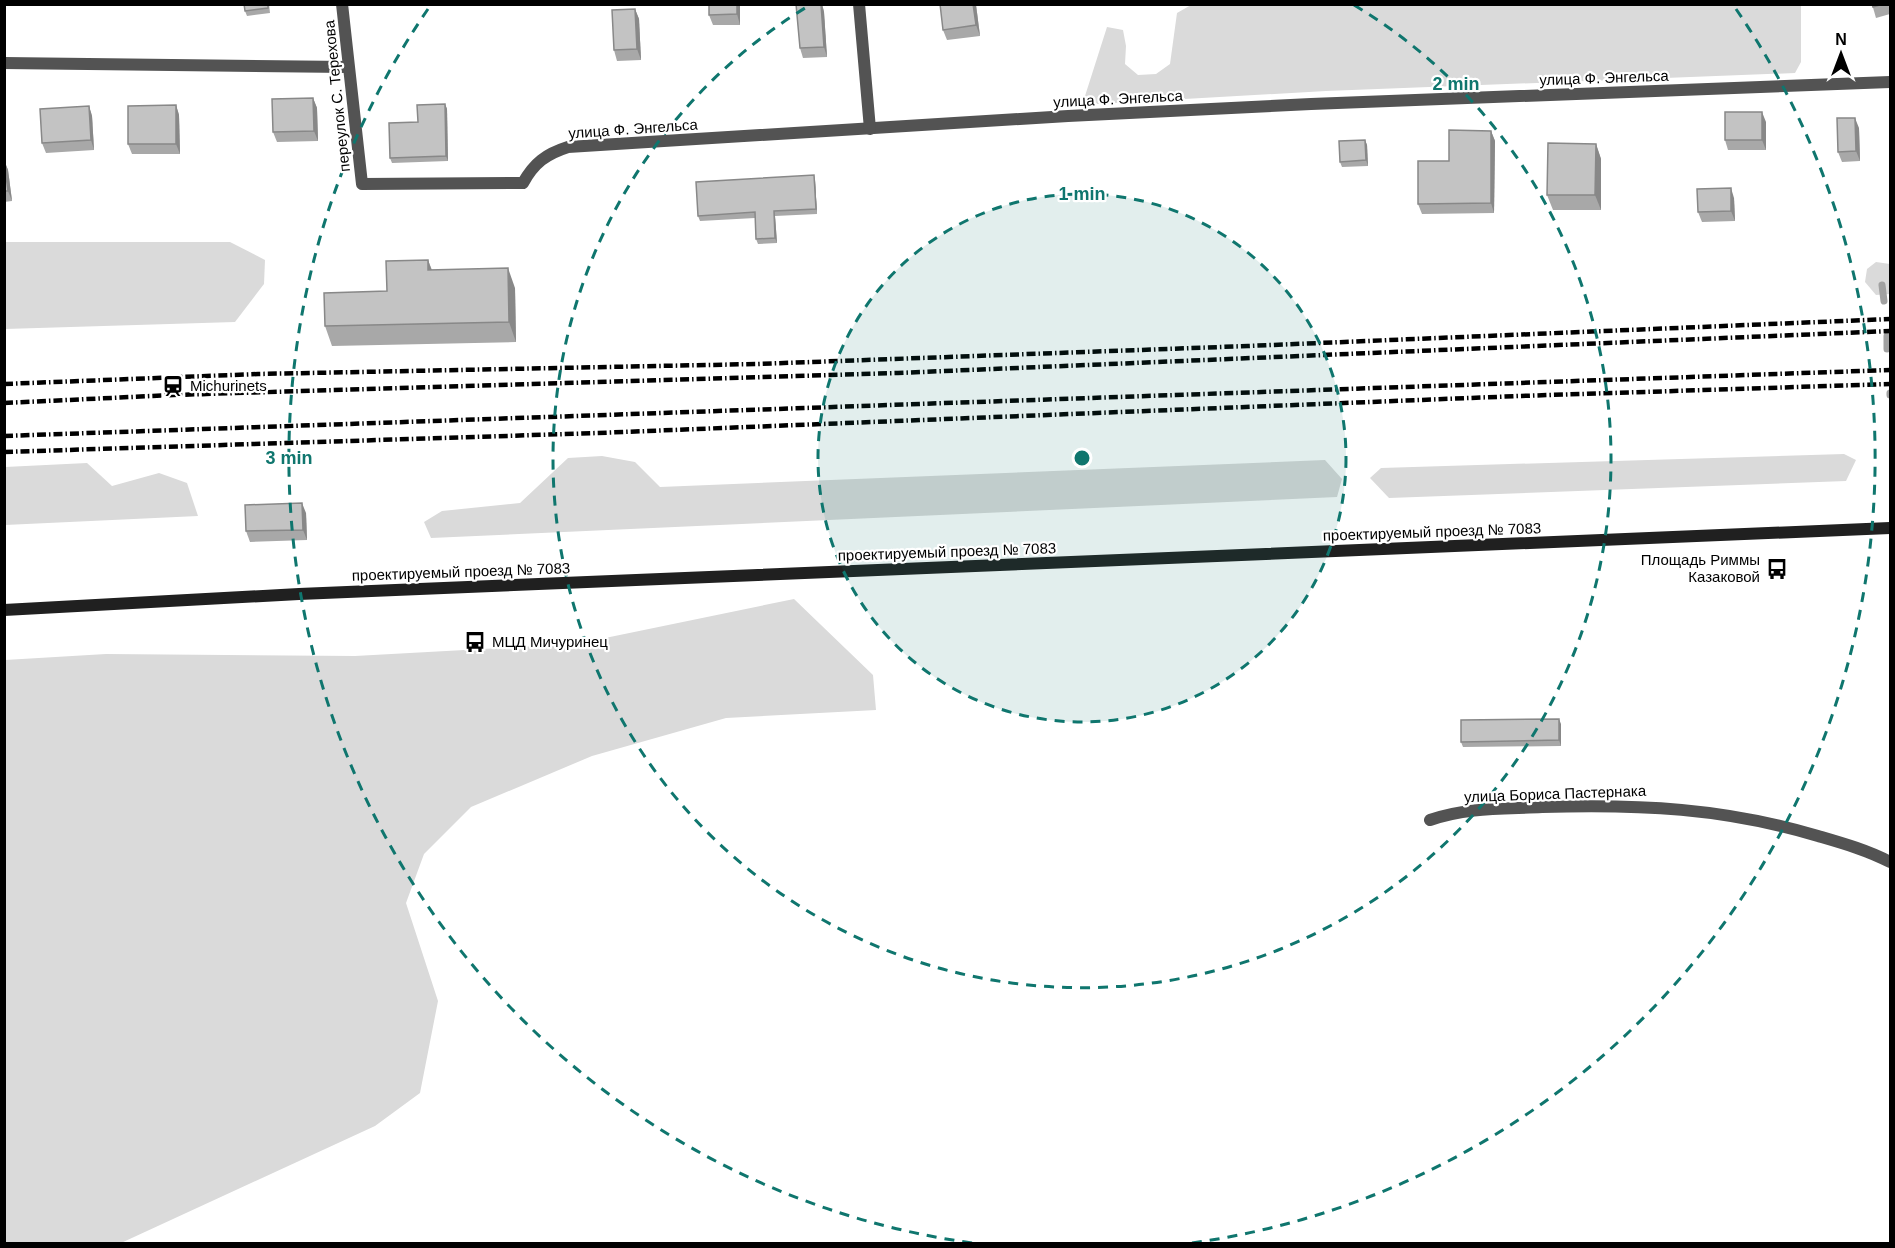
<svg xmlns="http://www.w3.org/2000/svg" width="1895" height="1248" font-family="Helvetica,sans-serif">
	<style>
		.green { fill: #dadada }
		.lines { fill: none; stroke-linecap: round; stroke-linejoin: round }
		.stream { stroke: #a1a1a1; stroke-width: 7 }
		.minor { stroke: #535353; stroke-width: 12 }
		.secondary { stroke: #202020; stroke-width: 12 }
		.rail { stroke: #000; stroke-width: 4.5; stroke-dasharray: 9 3 1.5 3; stroke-linecap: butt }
		.wall { fill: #a8a8a8 }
		.shaded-wall { fill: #888 }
		.building { fill: #c3c3c3; stroke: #888; stroke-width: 1.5 }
		.ring { fill: none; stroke: #0f766e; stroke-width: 3; stroke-dasharray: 10 8 }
		.labels { text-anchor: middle; stroke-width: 4.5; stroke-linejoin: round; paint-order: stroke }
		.street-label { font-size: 15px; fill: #000; stroke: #fff }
		.poi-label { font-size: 15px; fill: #000; stroke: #fff; text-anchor: start }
		.centre { fill: #0f766e; stroke: #fff; stroke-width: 3 }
		.ring-label { font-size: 18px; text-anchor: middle; font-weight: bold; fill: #0f766e; stroke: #fff; stroke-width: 4.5; stroke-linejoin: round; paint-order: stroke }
	</style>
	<rect width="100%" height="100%" fill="#fff"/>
	<g class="green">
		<polygon points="1191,5 1801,5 1801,62 1795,73 1326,91 1097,104 1085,96 1107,27 1123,30 1126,46 1125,64 1138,75 1156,74 1170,64 1177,13"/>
		<polygon points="4,242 230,242 265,260 264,284 235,322 5,329"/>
		<polygon points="1876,262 1890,264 1890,294 1876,295 1865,282 1867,269"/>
		<polygon points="1844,454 1856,460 1846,481 1389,498 1370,478 1381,468"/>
		<polygon points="602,456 635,462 660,487 1325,460 1342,479 1337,497 431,538 424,522 442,511 520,503 568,458"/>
		<polygon points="87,463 112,486 159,473 187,483 198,516 5,525 5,467"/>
		<polygon points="794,599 873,675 876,710 726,718 592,756 471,807 424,854 406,903 438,1001 420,1093 375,1126 121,1243 5,1243 5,660 106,654 355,656 576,644"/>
	</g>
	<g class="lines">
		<g class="stream">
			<polyline points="1882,285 1884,301"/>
			<polyline points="1887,336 1887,349"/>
			<polyline points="1890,393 1890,395"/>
		</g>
		<g class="minor">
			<path d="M 342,4 L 362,184 L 523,183 C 534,163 546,154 568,147 L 1068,116 L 1311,104 L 1890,82"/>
			<polyline points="859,4 870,129"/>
			<polyline points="4,63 348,67"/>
			<path d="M 1430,820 C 1467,807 1504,809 1542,807 C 1640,804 1724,808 1818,836 C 1842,843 1867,850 1890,862"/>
		</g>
		<polyline class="secondary" points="4,610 299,594 1890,528"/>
		<g class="rail">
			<polyline points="4,384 258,374 757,364 1248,346 1890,319"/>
			<polyline points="4,403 173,395 898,373 1890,331"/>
			<polyline points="4,436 1890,370"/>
			<polyline points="4,452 598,433 1519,396 1890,384"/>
		</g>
	</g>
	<g class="wall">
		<polygon points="269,4 270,13 247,16 245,11"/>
		<polygon points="709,4 740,4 740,25 713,25 709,15"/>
		<polygon points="796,4 822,4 824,12 827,57 803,58 800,48"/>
		<polygon points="1872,4 1890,4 1890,14 1876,18"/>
		<polygon points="976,5 980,36 947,40 943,30"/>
		<polygon points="635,9 639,19 641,60 617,61 614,50"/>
		<polygon points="313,98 317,108 318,141 277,142 273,132"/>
		<polygon points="445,104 447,109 448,161 392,163 390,158 418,122"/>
		<polygon points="176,105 179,115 180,154 132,154 128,144"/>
		<polygon points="89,106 92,116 94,150 46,153 42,143"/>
		<polygon points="1766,122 1766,150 1728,150 1725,140"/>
		<polygon points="1859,128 1860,161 1842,162 1838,152"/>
		<polygon points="1491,131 1495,141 1494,213 1422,214 1418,204 1449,161"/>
		<polygon points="1365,140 1367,145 1368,166 1342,167 1340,162"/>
		<polygon points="1596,144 1601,159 1601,210 1553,210 1547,195"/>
		<polygon points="4,160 8,170 12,201 4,202"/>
		<polygon points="815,180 817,214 775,216 777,243 758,244 756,239 755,218 700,221 698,216"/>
		<polygon points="1734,198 1735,221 1702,222 1698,212"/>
		<polygon points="428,260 432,270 515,288 516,342 332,346 325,326 387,291"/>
		<polygon points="306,513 307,540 250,542 246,531"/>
		<polygon points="1561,724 1561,746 1463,747 1461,742"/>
	</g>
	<g class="shaded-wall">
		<polygon points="737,4 740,4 740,25 737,14"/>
		<polygon points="821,4 822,4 824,12 827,57 824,47"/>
		<polygon points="973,4 976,5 980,36 976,25"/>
		<polygon points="635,9 639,19 641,60 637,49"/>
		<polygon points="313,98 317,108 318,141 314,131"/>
		<polygon points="445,104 447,109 448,161 446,156"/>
		<polygon points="176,105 179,115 180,154 176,144"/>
		<polygon points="89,106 92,116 94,150 91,140"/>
		<polygon points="1762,112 1766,122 1766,150 1762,140"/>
		<polygon points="1855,118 1859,128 1860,161 1856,151"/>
		<polygon points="1491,131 1495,141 1494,213 1491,203"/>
		<polygon points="1365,140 1367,145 1368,166 1366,160"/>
		<polygon points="1596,144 1601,159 1601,210 1595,195"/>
		<polygon points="4,160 8,170 12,201 8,191"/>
		<polygon points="814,175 815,180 817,214 816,209"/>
		<polygon points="1731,188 1734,198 1735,221 1731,211"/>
		<polygon points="774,211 775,216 777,243 775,238"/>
		<polygon points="428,260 435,280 428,270"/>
		<polygon points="508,268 515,288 516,342 509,322"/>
		<polygon points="302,503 306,513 307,540 303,530"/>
		<polygon points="1559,719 1561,724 1561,746 1559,740"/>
	</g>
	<g class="building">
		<polygon points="244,4 268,4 268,8 245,11"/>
		<polygon points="709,4 737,4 737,14 709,15"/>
		<polygon points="796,4 821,4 824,47 800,48"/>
		<polygon points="940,4 973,4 976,25 943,30"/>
		<polygon points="1872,4 1883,4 1873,7"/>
		<polygon points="635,9 637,49 614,50 612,10"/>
		<polygon points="313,98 314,131 273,132 272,99"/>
		<polygon points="445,104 446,156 390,158 389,123 418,122 417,105"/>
		<polygon points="176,105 176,144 128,144 128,106"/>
		<polygon points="89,106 91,140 42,143 40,109"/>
		<rect x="1725" y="112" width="37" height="28"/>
		<polygon points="1837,118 1855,118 1856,151 1838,152"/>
		<polygon points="1449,130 1491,131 1491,203 1418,204 1418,161 1449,161"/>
		<polygon points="1365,140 1366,160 1340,162 1339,141"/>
		<polygon points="1548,143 1596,144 1595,195 1547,195"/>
		<polygon points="4,161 8,191 4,191"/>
		<polygon points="814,175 816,209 774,211 775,238 756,239 755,212 698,216 696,182"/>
		<polygon points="1731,188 1731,211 1698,212 1697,189"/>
		<polygon points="428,260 428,270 508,268 509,322 325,326 324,293 387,291 386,261"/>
		<polygon points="302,503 303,530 246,531 245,505"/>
		<polygon points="1559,719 1559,740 1461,742 1461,720"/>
	</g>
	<circle cx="1082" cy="458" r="264" fill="#0f766e" fill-opacity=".12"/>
	<g class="ring">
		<circle cx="1082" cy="458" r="264"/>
		<path d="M1354 5A529 529 0 1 1 810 5"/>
		<path d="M972 1243A793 793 0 0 1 428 9M1736 9A793 793 0 0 1 1192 1243"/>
	</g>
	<defs>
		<symbol id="station-bare" viewBox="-9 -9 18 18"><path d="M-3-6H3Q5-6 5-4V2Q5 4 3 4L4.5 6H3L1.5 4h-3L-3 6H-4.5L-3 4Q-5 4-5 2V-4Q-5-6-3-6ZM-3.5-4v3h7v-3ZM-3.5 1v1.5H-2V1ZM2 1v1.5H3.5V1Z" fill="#000" stroke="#fff" stroke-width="2.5" paint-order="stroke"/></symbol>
		<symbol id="bus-bare" viewBox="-9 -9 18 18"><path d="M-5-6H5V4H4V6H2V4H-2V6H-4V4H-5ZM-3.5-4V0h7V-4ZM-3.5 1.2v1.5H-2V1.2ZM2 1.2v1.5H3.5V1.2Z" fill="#000" stroke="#fff" stroke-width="2.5" paint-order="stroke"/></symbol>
	</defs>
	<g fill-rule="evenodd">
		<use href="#station-bare" x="158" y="371" width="30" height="30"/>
		<use href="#bus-bare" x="1762" y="554" width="30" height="30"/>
		<use href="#bus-bare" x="460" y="627" width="30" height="30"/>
	</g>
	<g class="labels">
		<g class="street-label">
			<text transform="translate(1604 78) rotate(-2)" y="5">улица Ф. Энгельса</text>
			<text transform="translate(337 96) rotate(-96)" y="5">переулок С. Терехова</text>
			<text transform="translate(1118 99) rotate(-3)" y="5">улица Ф. Энгельса</text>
			<text transform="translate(633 129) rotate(-4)" y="5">улица Ф. Энгельса</text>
			<text transform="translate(1432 532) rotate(-2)" y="5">проектируемый проезд № 7083</text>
			<text transform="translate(947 552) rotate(-2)" y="5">проектируемый проезд № 7083</text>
			<text transform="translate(461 572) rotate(-2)" y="5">проектируемый проезд № 7083</text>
			<text transform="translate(1555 794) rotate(-2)" y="5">улица Бориса Пастернака</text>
		</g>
		<g class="poi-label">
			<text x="190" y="391">Michurinets</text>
			<text x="1760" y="565" text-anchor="end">Площадь Риммы<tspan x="1760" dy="17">Казаковой</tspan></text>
			<text x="492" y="647">МЦД Мичуринец</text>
		</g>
	</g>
	<circle cx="1082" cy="458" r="9" class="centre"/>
	<g class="ring-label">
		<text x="1456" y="90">2 min</text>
		<text x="1082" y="200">1 min</text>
		<text x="289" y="464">3 min</text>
	</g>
	<rect width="1895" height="1248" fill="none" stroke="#000000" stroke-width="12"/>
	<g transform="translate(1841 54)" stroke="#ffffff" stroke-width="4.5" paint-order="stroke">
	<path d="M0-4.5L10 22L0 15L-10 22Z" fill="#000000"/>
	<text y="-9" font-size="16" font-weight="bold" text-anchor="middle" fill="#000000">N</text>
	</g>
</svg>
